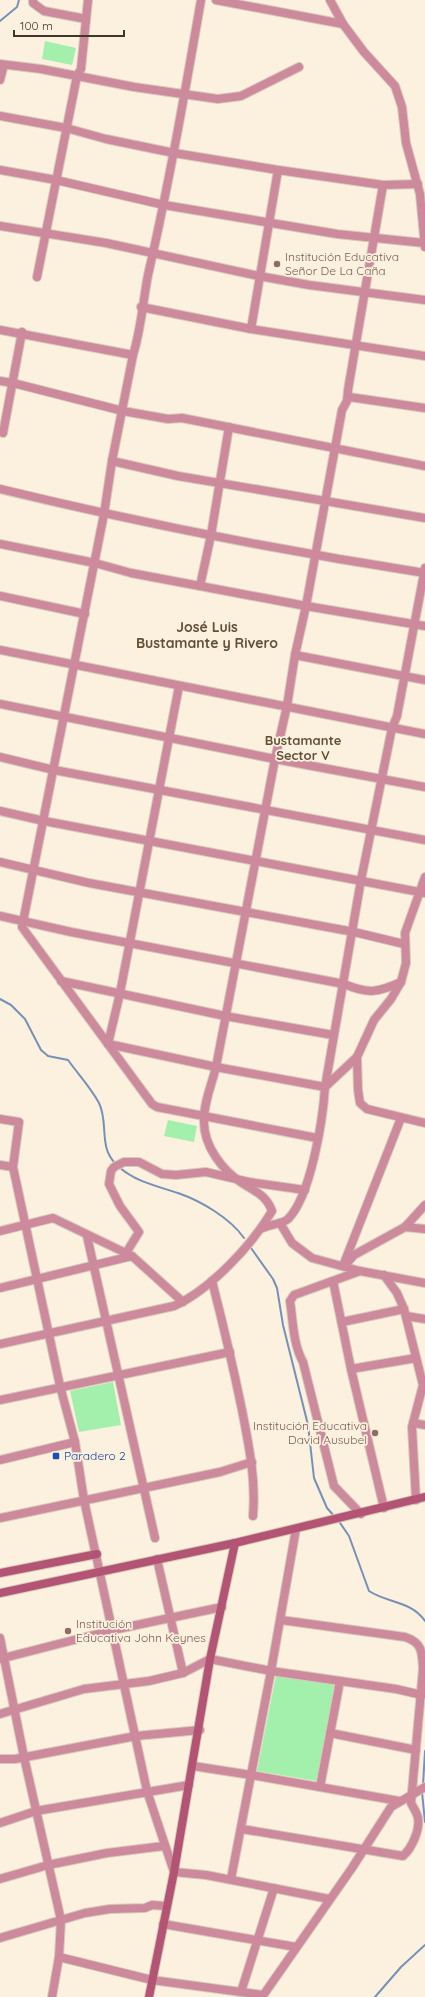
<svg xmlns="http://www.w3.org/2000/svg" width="425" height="1997" font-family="Quicksand,sans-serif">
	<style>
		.green { fill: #a3efac }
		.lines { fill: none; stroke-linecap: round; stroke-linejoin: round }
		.stream { stroke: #7591b8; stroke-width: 2 }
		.street-casing { stroke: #d6cbbb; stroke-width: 10 }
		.secondary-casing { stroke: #d6cbbb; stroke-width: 10 }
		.street { stroke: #cc8a9c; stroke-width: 8 }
		.secondary { stroke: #b35474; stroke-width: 8 }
		.education-dot { fill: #8d6e63; stroke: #fcf0df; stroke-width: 1.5 }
		.transit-dot { fill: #1a4fb4; stroke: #fcf0df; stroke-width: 1.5 }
		.labels { text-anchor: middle; stroke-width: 3.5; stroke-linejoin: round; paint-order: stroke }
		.education-label { font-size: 12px; fill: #785e54; stroke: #fcf0df; text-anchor: start }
		.transit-label { font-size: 12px; fill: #164399; stroke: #fcf0df; text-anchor: start }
		.neighbourhood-label { font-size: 13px; font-weight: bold; fill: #615137; stroke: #fcf0df }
		.quarter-label { font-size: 14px; font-weight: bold; fill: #615137; stroke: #fcf0df }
	</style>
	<rect width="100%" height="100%" fill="#fcf0df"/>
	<g class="green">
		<polygon points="45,41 76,48 72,65 42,59"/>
		<polygon points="168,1120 197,1126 194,1142 164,1136"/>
		<polygon points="113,1382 121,1425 79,1432 70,1391"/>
		<polygon points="276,1675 335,1684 317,1781 257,1771"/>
	</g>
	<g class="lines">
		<g class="stream">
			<polyline points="0,21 17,7 19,0"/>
			<path d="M 0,999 L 11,1005 L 25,1019 L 41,1050 L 48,1056 L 68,1060 C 78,1074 91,1088 99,1103 C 109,1123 98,1147 116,1164"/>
			<path d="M 119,1167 C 136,1182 157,1186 178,1193 C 201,1201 230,1218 244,1238"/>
			<polyline points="251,1248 273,1279 277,1288 283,1325 308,1425 314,1478 327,1508 335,1517"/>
			<path d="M 338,1520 L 349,1536 L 369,1591 C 387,1603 412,1601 425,1621"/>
			<polyline points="423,1785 425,1751"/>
			<polyline points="422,1792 425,1822"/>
			<polyline points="375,1997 401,1967 425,1945"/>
		</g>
		<defs>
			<g id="street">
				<polyline points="33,0 33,3 44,11 86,19"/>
				<path d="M 201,0 C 185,92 169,184 148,275 C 143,301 141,330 133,355 L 112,461 L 104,514 L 22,927 L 152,1104 L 157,1107 L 317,1138"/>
				<polyline points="216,0 343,24"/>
				<polyline points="330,0 343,24 364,52 395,86 402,107 406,143 420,194 425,247"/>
				<polyline points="0,64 41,69 134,87 218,99 241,96 299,67"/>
				<polyline points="0,80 4,65"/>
				<polyline points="0,116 66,128 106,139 174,153 278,170 383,185 418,184"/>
				<polyline points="0,170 56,180 164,205 337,234 424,243"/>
				<polyline points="0,226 106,243 259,276 309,285 425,300"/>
				<polyline points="37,277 77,76 81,69 88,0"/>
				<polyline points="141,307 251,329 425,356"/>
				<polyline points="251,329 278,170"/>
				<polyline points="0,330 133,355"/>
				<polyline points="0,381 13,383 123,411 168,419 182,418 425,466"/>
				<polyline points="349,397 425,408"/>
				<polyline points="3,433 22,332"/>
				<polyline points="112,461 178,476 425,518"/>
				<path d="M 0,489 C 141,523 282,551 425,573"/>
				<polyline points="0,544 95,563 131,573 306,606 425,626"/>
				<polyline points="200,586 211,535 229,427"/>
				<polyline points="0,596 85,614"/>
				<polyline points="0,650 425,734"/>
				<polyline points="295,655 425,680"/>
				<polyline points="179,686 120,993 108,1044 216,1067 325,1087 357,1057 374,1020 391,999 401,982 406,963 405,933 425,877"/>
				<polyline points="0,704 275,759 425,787"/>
				<polyline points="0,757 54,770 425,840"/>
				<polyline points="0,811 44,821 425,893"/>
				<polyline points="0,862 89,883 354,932 404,944"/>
				<path d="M 0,916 L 71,932 L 344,984 C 368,994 377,993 401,982"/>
				<polyline points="61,981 225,1016 333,1035"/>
				<polyline points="357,1057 358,1090 360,1103 367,1109 425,1123"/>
				<polyline points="0,1119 19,1122 13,1167 60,1386 75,1442 84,1500 147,1791 174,1872 206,1875 329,1899"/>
				<polyline points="0,1165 13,1167"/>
				<polyline points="280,1223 292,1243 312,1258 360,1271 425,1283"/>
				<polyline points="405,1227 425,1229"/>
				<path d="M 263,1228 C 270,1224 283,1224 288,1219 C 311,1196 323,1119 325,1087 L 361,880 L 392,728 L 397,716 L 425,568"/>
				<polyline points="0,1231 53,1218 132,1256 183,1302"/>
				<polyline points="87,1236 155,1538"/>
				<polyline points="126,1253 139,1232 120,1206 109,1184 111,1171 114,1167 124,1162 139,1162 162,1174 176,1175 206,1172 249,1182 305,1190"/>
				<polyline points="347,1263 354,1255 405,1227 425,1205"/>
				<polyline points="343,1266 401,1118"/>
				<path d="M 360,1271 L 294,1295 L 290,1301 C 293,1321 293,1344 303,1362 L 334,1486 L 361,1514"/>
				<polyline points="384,1275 397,1293 404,1309 423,1385 412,1427 416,1500"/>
				<path d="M 212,1281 C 223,1324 233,1366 242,1410 C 249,1447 256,1478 253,1516"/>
				<polyline points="333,1281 351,1369 384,1508"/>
				<polyline points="0,1288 132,1256"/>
				<polyline points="406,1316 425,1319"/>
				<polyline points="342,1322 404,1309"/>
				<path d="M 0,1344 L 174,1306 C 210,1290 252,1245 272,1211 C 266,1195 256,1192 242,1183 C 222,1170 204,1146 204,1122 C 203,1104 212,1084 216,1067 L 275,759 L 287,706 L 295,655 L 306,606 L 342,410 L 347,401 L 348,390 L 383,185"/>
				<polyline points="351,1369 416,1358"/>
				<polyline points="0,1400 230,1352"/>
				<polyline points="413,1423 425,1425"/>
				<polyline points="0,1460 75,1442"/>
				<polyline points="0,1518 220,1472 252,1462"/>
				<polyline points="157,1559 183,1673"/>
				<polyline points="0,1638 24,1757 61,1920 59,1957 52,1997"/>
				<polyline points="0,1659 113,1630 222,1607"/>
				<polyline points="340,1681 396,1689 422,1695"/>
				<polyline points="0,1714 84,1689 149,1681 183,1673 210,1659 271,1671 340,1681 320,1787"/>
				<polyline points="330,1733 416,1750"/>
				<polyline points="0,1759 15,1759 136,1736 200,1730"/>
				<polyline points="193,1766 251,1775 399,1801"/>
				<polyline points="0,1823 36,1811 189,1785"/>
				<path d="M 242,1829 L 403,1856 C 412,1848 420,1830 418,1818 C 417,1813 413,1807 411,1803 L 423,1669 C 422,1653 423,1643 405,1637 L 281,1620"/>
				<polyline points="0,1879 48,1865 107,1853 164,1846"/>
				<polyline points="231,1879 271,1671 296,1529"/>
				<polyline points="163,1924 296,1947"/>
				<polyline points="0,1938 85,1913 110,1909 145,1908 152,1905 166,1906"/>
				<polyline points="59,1957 152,1980 263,1995"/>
				<polyline points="241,1992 274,1888"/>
				<polyline points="262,1997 352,1868 391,1807 425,1787"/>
			</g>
			<g id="secondary">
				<polyline points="0,1573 97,1554"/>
				<polyline points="0,1593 235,1543 425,1497"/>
				<polyline points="149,1997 174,1872 210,1659 235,1543"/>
			</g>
		</defs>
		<use href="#street" class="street-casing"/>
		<use href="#secondary" class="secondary-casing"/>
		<use href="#street" class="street"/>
		<use href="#secondary" class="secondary"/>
	</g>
	<g class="education-dot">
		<circle cx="277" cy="264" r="4"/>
		<circle cx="375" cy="1433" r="4"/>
		<circle cx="68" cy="1631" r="4"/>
	</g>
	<rect class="transit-dot" x="52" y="1452" width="8" height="8" rx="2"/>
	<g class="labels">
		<g class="education-label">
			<text x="285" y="261">Institución Educativa<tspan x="285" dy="14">Señor De La Caña</tspan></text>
			<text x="367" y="1430" text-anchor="end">Institución Educativa<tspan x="367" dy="14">David Ausubel</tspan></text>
			<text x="76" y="1628">Institución<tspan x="76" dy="14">Educativa John Keynes</tspan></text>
		</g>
		<g class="transit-label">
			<text x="64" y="1460">Paradero 2</text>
		</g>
		<g class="neighbourhood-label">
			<text x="303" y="745">Bustamante<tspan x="303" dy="15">Sector V</tspan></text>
		</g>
		<g class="quarter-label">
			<text x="207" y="632">José Luis<tspan x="207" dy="16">Bustamante y Rivero</tspan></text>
		</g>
	</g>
	<path d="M14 30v6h110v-6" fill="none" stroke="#3e372b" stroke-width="2"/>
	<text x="20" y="30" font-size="12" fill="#3e372b" stroke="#fcf0df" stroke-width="3" paint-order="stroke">100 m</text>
</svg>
